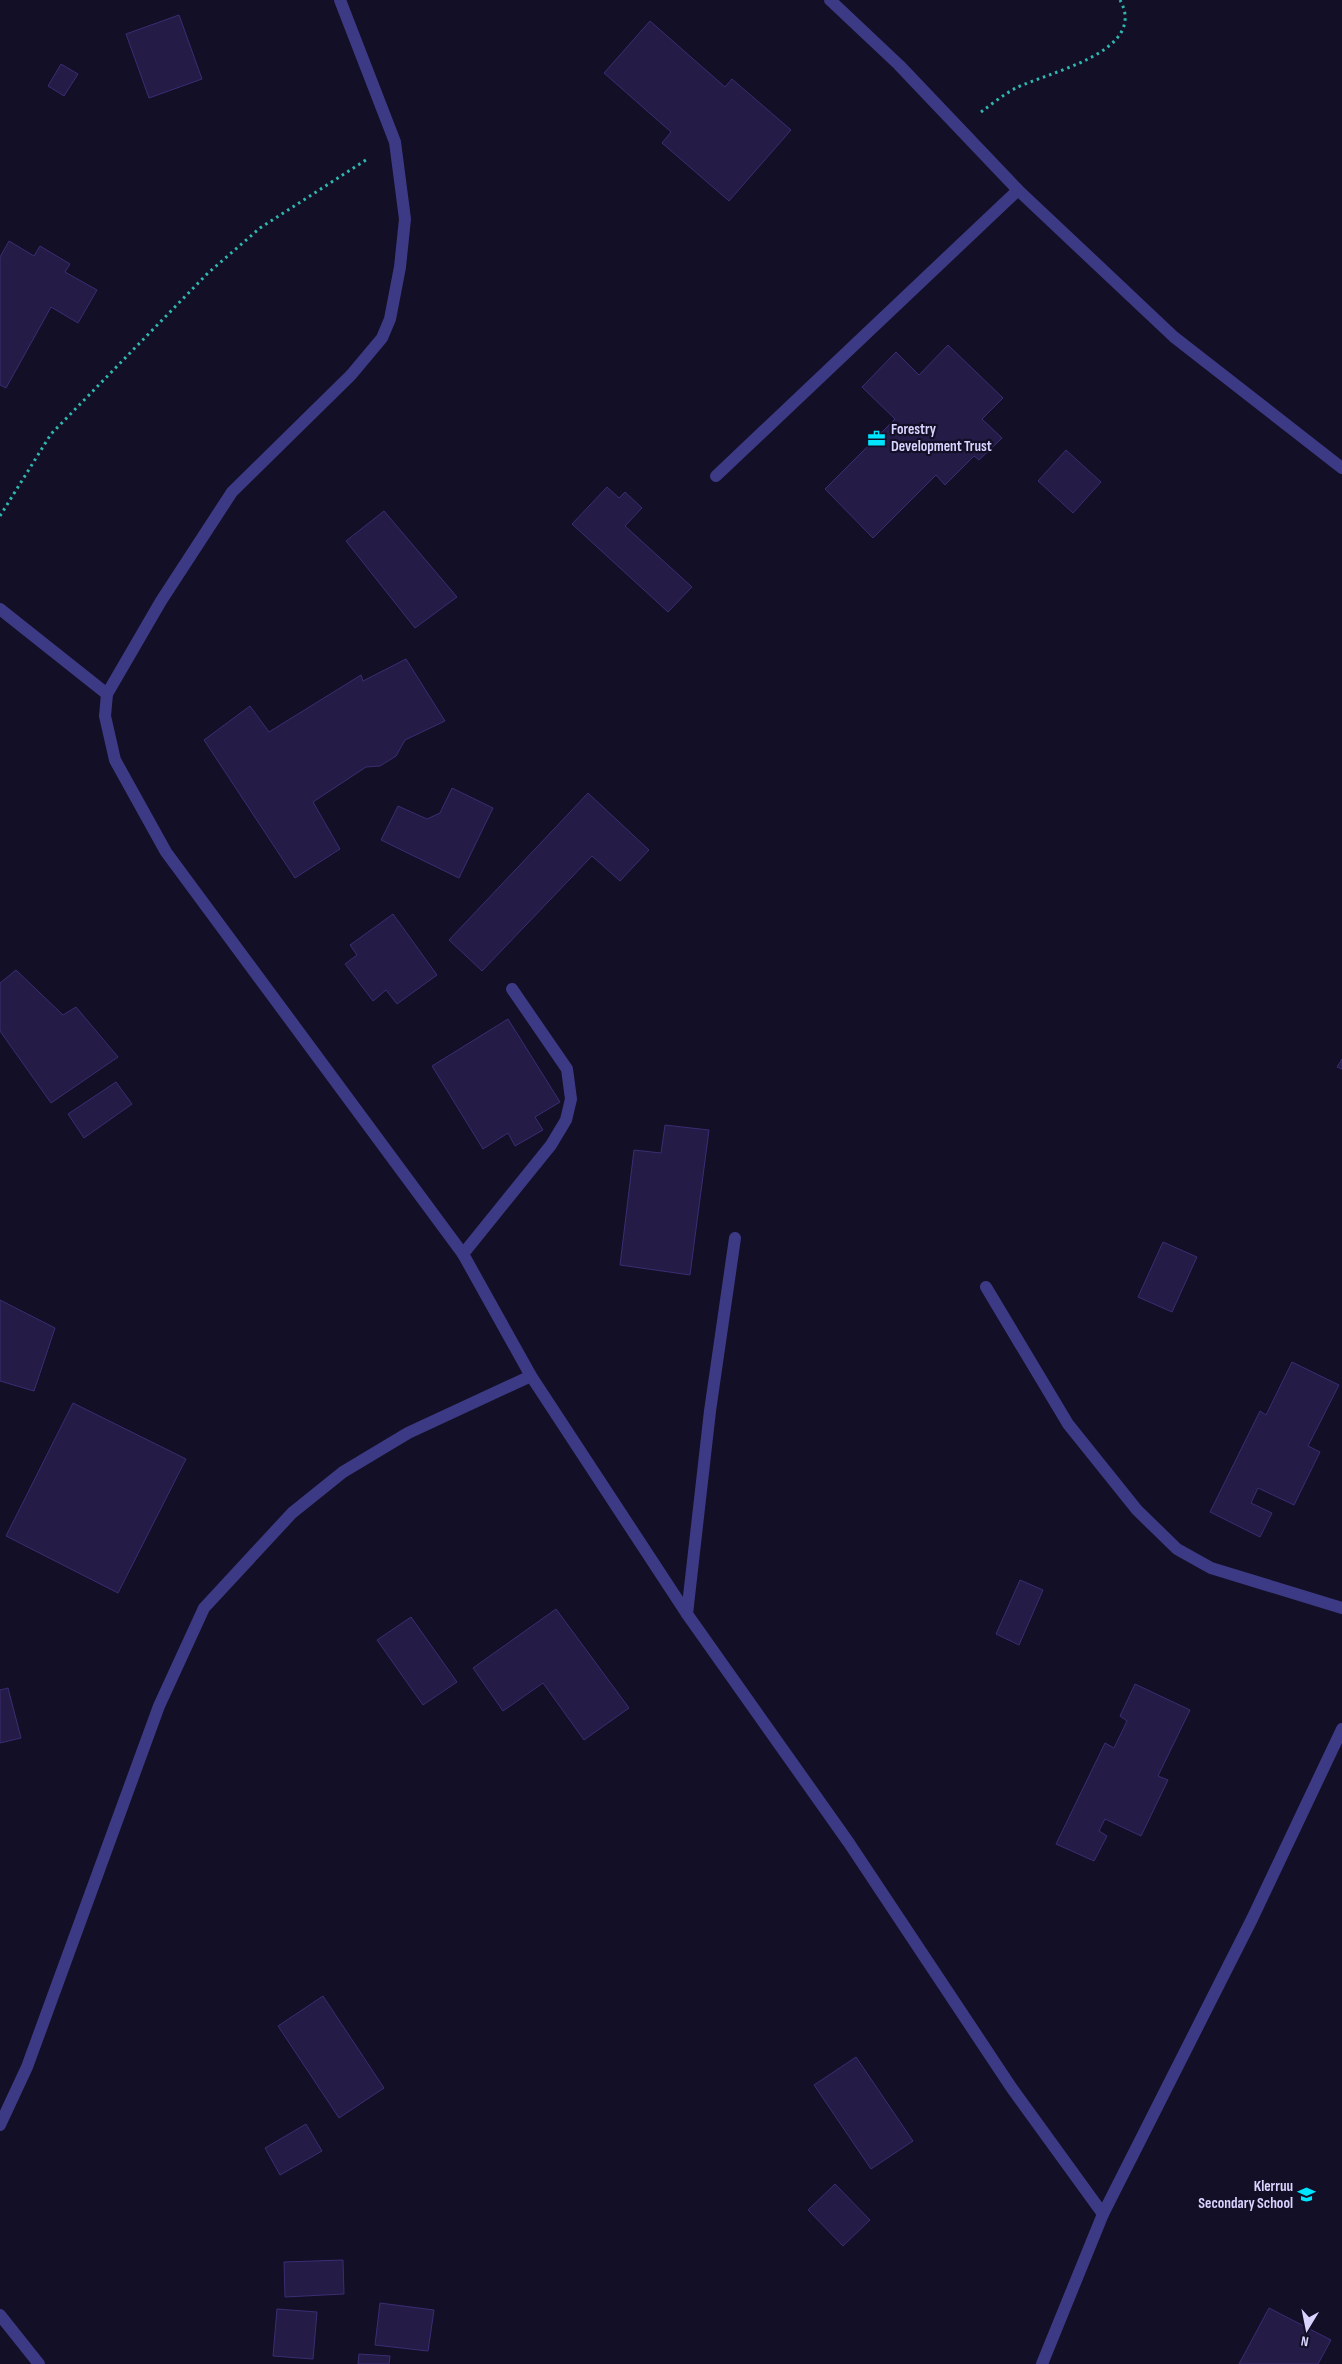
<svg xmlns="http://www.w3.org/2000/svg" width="1342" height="2364" font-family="'Sofia Sans Condensed',sans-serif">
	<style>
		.building { fill: #241b47; stroke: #3b2d73 }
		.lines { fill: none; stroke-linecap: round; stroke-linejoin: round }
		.path { stroke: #2fb8b0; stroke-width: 3; stroke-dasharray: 2.5 4; stroke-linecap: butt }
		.service { stroke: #3d3a85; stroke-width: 12 }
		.minor { stroke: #3d3a85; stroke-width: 12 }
		.labels { text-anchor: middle; stroke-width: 4.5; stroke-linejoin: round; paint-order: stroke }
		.poi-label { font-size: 15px; font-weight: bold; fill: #d9d4ff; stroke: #130f26; text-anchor: start }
	</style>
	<rect width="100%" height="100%" fill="#130f26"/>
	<g class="building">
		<polygon points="179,15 202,79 149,98 126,34"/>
		<polygon points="650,21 725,87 732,79 791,130 729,201 662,143 671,132 604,73"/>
		<polygon points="61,64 78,74 64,96 48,86"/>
		<polygon points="9,241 34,256 40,246 70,264 65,272 97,290 78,323 51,307 6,388 0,385 0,257"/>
		<polygon points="948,345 1003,398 982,419 1002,438 979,460 974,456 945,485 936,475 873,538 825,489 895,419 862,387 896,352 919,375"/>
		<polygon points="1066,450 1101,482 1073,513 1038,481"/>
		<polygon points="607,487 619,498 625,492 642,508 625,526 692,587 668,612 572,524"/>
		<polygon points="384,511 457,597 415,628 346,541"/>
		<polygon points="406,659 445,721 405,740 396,756 380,766 366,767 313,802 340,849 295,878 204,740 250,706 269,732 361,675 363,681"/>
		<polygon points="452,788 493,808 459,878 381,840 398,806 427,819 440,813"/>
		<polygon points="588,793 649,850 620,881 592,856 482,971 449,940"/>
		<polygon points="393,914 437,975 397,1004 386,990 373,1001 345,964 357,955 350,945"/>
		<polygon points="16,970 63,1015 76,1007 118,1057 51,1103 0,1031 0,983"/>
		<polygon points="508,1019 560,1102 535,1117 543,1130 515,1146 508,1133 483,1149 432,1066"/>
		<polygon points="1342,1059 1342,1069 1337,1067"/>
		<polygon points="116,1082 132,1104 84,1138 68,1114"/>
		<polygon points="665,1125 709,1130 690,1275 620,1265 634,1150 661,1153"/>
		<polygon points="1163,1242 1197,1257 1172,1312 1138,1297"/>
		<polygon points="0,1300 55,1328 34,1391 0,1381"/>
		<polygon points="1292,1362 1339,1385 1308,1446 1320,1452 1294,1505 1258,1488 1251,1503 1272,1513 1260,1537 1210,1512 1260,1411 1266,1415"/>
		<polygon points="73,1403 186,1459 118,1593 6,1536"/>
		<polygon points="1020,1580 1043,1590 1019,1645 996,1634"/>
		<polygon points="556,1609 629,1708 584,1740 543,1683 503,1711 473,1668"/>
		<polygon points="411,1617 457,1682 423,1705 377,1640"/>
		<polygon points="1135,1684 1190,1710 1158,1776 1168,1780 1141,1836 1105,1819 1099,1831 1107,1836 1094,1861 1056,1844 1105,1743 1114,1748 1127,1721 1120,1716"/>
		<polygon points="8,1688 21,1738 0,1743 0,1690"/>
		<polygon points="323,1996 384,2088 339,2118 278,2026"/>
		<polygon points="856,2057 913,2141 871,2169 814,2085"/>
		<polygon points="306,2124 322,2151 280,2175 265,2148"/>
		<polygon points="835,2184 870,2220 843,2246 808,2210"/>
		<polygon points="343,2260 344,2294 285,2297 284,2262"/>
		<polygon points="380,2303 434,2310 428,2351 375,2345"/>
		<polygon points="1269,2308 1331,2340 1318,2364 1239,2364"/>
		<polygon points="277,2309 317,2312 313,2359 273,2356"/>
		<polygon points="359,2354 390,2356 389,2364 358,2364"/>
	</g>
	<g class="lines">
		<g class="path">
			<path d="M 981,112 C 992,104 1004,94 1016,88 C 1048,72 1149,52 1120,0"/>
			<polyline points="0,516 51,434 208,273 260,228 369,158"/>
		</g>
		<g class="service">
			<polyline points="716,476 1018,190"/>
			<polyline points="463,1254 551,1145 566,1120 571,1099 567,1069 512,989"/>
			<polyline points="687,1614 710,1411 735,1238"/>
		</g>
		<g class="minor">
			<polyline points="340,0 395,142 405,219 400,267 390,319 382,338 351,375 232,492 161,601 107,694 105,716 115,760 166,852 463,1254 531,1376 687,1614 849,1843 1011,2087 1103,2214"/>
			<polyline points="830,0 899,65 1018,190 1174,337 1342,468"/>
			<polyline points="0,609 107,694"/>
			<polyline points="986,1287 1068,1424 1137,1510 1177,1549 1211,1568 1342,1608"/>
			<polyline points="0,2125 27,2067 159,1706 204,1608 292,1513 343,1472 408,1433 531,1376"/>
			<polyline points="0,2315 39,2364"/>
			<polyline points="1042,2364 1103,2214 1252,1919 1342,1729"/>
		</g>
	</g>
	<defs>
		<symbol id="office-bare" viewBox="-9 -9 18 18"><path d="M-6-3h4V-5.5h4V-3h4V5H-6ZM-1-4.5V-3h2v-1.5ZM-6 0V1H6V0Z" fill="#00e5ff" stroke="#130f26" stroke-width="2.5" paint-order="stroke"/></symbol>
		<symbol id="school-bare" viewBox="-9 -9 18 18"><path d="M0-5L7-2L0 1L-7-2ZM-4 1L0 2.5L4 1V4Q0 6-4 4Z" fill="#00e5ff" stroke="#130f26" stroke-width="2.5" paint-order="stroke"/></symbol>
	</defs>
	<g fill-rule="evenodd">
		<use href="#office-bare" x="864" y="426" width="25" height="25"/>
		<use href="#school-bare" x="1294" y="2182" width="25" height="25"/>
	</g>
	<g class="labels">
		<g class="poi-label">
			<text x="891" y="434">Forestry<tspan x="891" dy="17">Development Trust</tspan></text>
			<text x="1293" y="2191" text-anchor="end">Klerruu<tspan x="1293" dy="17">Secondary School</tspan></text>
		</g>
	</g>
	<g transform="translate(1307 2329) rotate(190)" stroke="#130f26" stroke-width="4" paint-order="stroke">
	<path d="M0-4L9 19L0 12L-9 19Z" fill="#d9d4ff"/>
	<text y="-8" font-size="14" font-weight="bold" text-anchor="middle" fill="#d9d4ff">N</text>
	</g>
</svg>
